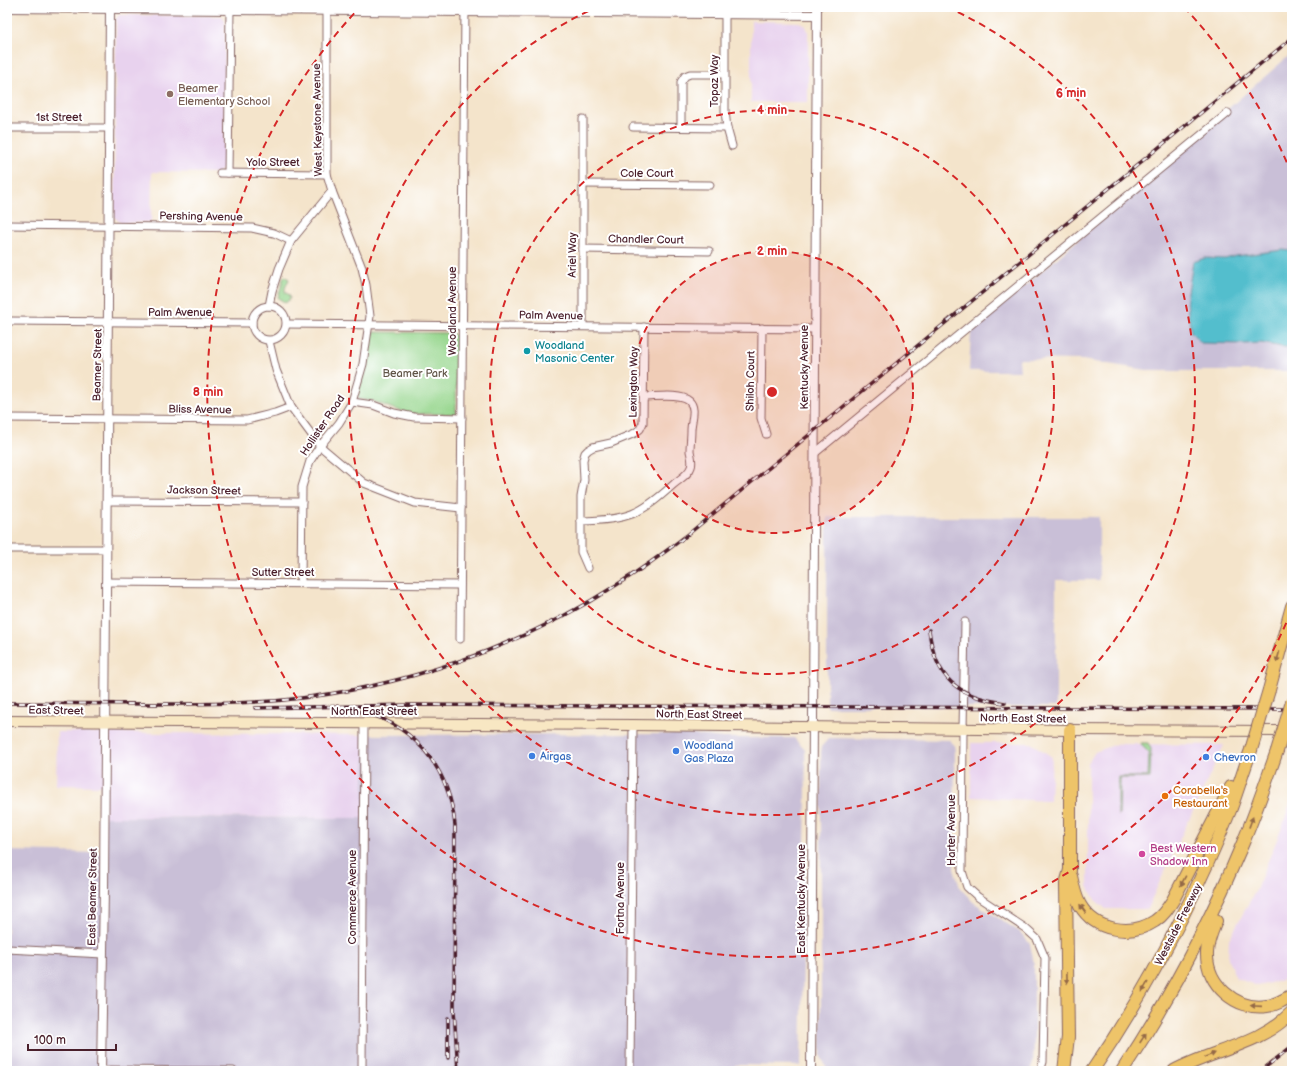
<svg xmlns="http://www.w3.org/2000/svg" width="1299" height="1078" font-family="'Balsamiq Sans',sans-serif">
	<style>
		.built { fill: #e8d2ee }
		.industrial { fill: #c9bfd7 }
		.green { fill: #96d68d; stroke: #707a5c }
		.water { fill: #52becd; stroke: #4e6e7c }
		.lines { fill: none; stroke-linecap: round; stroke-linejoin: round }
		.minor-casing { stroke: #866463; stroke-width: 9 }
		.tertiary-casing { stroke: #866463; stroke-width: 10 }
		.secondary-casing { stroke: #866463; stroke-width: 12 }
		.motorway-casing { stroke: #866463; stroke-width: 14 }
		.minor { stroke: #fff; stroke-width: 7 }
		.tertiary { stroke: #fff; stroke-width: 8 }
		.secondary { stroke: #f8e7c3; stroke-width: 10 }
		.motorway { stroke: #eec469; stroke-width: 12 }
		.rail-casing { stroke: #4a1f2b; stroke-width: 3.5 }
		.rail { stroke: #fff; stroke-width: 2; stroke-dasharray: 6; stroke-linecap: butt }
		.motorway-bridge-casing { stroke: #866463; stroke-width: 14; stroke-linecap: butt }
		.motorway-bridge { stroke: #eec469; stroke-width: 12 }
		.oneway { fill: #946947 }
		.ring { fill: none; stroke: #d62828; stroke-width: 2; stroke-dasharray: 7 5 }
		.education-dot { fill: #8d6e63; stroke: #fff; stroke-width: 1.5 }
		.culture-dot { fill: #0f9aa8; stroke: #fff; stroke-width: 1.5 }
		.shop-dot { fill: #3f7fe0; stroke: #fff; stroke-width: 1.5 }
		.food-dot { fill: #e8710a; stroke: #fff; stroke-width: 1.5 }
		.hotel-dot { fill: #d1479c; stroke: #fff; stroke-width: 1.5 }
		.labels { text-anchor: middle; stroke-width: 4; stroke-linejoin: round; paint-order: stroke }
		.street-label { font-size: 11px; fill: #4a1f2b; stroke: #fff }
		.education-label { font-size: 11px; fill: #785e54; stroke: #fff; text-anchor: start }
		.culture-label { font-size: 11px; fill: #0d838f; stroke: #fff; text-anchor: start }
		.park-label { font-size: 11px; fill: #615648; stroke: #fff }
		.shop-label { font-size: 11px; fill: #366cbe; stroke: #fff; text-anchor: start }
		.food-label { font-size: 11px; fill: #c56008; stroke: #fff; text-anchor: start }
		.hotel-label { font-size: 11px; fill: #b23c85; stroke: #fff; text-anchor: start }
		.centre { fill: #d62828; stroke: #fff; stroke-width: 2 }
		.ring-label { font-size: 12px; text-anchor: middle; font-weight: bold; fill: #d62828; stroke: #fff; stroke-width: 4; stroke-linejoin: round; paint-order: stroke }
	</style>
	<rect width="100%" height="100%" fill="#fff"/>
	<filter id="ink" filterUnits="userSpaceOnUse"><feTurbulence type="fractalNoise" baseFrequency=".025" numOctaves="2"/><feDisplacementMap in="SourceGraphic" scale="8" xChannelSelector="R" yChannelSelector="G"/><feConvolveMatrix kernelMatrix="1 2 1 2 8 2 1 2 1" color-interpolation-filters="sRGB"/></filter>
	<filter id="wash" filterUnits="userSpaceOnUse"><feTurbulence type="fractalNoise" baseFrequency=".012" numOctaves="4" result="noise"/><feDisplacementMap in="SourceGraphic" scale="16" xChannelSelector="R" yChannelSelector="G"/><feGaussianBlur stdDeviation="0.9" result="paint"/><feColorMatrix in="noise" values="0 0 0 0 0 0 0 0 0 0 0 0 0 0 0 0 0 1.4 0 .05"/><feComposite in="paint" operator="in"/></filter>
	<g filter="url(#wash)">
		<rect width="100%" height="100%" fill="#f4e4cb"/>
		<g class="built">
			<polygon points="119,15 222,16 225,20 224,168 218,173 152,172 151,222 121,223 114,217 116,19"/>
			<polygon points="751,21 798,22 802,23 806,26 808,32 808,102 751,102"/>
			<polygon points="57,732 365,735 364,818 104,817 104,786 56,785"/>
			<polygon points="971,743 1031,743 1052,757 1050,801 971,797"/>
			<polygon points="1117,744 1224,745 1147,909 1106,909 1095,900 1088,886 1088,763 1095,752"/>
			<polygon points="1292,798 1292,966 1282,980 1258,986 1236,978 1228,959 1229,939 1256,890 1281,830"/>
		</g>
		<g class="industrial">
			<polygon points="1292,53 1292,371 1153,371 1082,360 1019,359 1020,371 969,371 971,331 1015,295"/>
			<polygon points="827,517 1099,517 1099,580 1056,580 1056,707 827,707"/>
			<polygon points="686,734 723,738 794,738 805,750 806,792 801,1066 735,1065 734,1071 7,1071 7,851 104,853 104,817 363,818 365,735"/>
			<polygon points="829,738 950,740 955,747 954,868 960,888 973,902 1020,932 1030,944 1034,963 1034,1045 1033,1062 1030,1071 826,1071 826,1066 821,1057 821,747"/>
		</g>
		<g class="green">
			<polygon points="284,276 289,279 285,288 285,292 289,295 290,298 286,303 278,298"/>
			<polygon points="370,332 453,333 457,337 456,414 411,414 391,408 373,401 359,399 357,394"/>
			<polygon points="1140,743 1148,743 1151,749 1150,778 1120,778 1119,815 1118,815 1118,777 1148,777 1149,753"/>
		</g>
		<polygon class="water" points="1283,250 1292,251 1292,347 1283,347 1261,343 1244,344 1201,343 1191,332 1188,312 1187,298 1193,262 1205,258 1225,259 1236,256"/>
	</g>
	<g filter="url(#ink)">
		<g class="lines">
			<defs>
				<g id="minor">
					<polyline points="725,14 725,111 727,128 732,146"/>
					<polyline points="633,127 727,128"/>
					<polyline points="681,127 681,82 685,76 690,74 724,74"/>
					<polyline points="7,128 110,128"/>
					<polyline points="220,173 327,174"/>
					<polyline points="228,173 230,10"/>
					<polyline points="583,184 710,185"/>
					<polyline points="7,225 252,228 274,233 291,241"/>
					<polyline points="583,249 709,251"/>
					<circle cx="269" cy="323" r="17"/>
					<polyline points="269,306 272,291 279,269 291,241 332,191 327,174 327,11"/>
					<polyline points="7,321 252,323"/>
					<polyline points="287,324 815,329"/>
					<polyline points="583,326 583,119"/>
					<polyline points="762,328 761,418 766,434"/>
					<polyline points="269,341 276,370 291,407 320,446 364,483 415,503 461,508"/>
					<polyline points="352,402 373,405 394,413 414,417 462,418"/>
					<polyline points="7,418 247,420 275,413 291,407"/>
					<polyline points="815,453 1228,113"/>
					<polyline points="107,501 302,502"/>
					<path d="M 581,521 C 628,520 640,515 674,484 C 680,479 689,474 691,467 C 693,462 691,456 690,451 C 690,444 691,437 691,430 C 691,421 697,408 689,401 C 681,393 655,397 644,397"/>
					<polyline points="7,549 106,549"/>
					<polyline points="588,568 581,552 581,497 584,480 583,460 585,453 588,450 593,447 611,443 635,433 640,429 643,423 644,327"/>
					<polyline points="106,582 460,585"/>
					<polyline points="301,583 302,487 310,461 320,446 339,423 352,402 363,364 370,316 366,285 362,268 332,191"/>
					<polyline points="965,622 963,729 962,871 967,887 978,897 1025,928 1037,939 1045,958 1043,1062 1040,1071"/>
					<polyline points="460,639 465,7"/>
					<polyline points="7,949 103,954"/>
					<polyline points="101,1070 233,1071"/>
					<polyline points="362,1071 364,723"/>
					<polyline points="462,1071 471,1071"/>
					<polyline points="630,1071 633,725"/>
				</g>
				<g id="tertiary">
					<polyline points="7,8 816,15"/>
					<polyline points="101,1071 104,890 110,7"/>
					<polyline points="811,1071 817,7"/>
				</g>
				<polyline id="secondary" points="7,721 633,725 1070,730 1292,731"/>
				<g id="motorway">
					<polyline points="1269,690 1292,606"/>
					<path d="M 1071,876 C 1073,886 1075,896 1080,905 C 1095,931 1131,937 1155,921 C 1163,916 1168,908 1173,900 L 1231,787"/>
					<path d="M 1216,921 C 1212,931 1207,942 1207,953 C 1206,984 1236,1011 1267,1006 C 1276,1005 1284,1000 1292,995"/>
					<polyline points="1064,1071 1068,1037 1066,884 1070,870 1070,730"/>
					<path d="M 1092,1071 C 1148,989 1194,900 1231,808 C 1238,789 1244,769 1251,750"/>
					<path d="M 1122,1071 C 1169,1000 1209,924 1242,845 C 1255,815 1266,782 1277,751"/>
					<path d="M 1174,1071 C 1213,1050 1260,1045 1292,1012"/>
				</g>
			</defs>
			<use href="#minor" class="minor-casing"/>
			<use href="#tertiary" class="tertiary-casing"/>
			<use href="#secondary" class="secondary-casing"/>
			<use href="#motorway" class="motorway-casing"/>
			<use href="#minor" class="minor"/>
			<use href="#tertiary" class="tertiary"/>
			<use href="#secondary" class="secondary"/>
			<use href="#motorway" class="motorway"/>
			<defs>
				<g id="rail">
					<path d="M 929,630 C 935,679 958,697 1005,703"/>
					<path d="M 7,703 C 56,703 105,704 155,704 C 198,704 241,704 284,700 C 402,688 519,648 618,584 C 642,569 664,553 686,536 L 1292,38"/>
					<polyline points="255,708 410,705 1292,709"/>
					<path d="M 352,710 C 411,720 449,766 455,825 L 454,1010 L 458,1071"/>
					<polyline points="448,1058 448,1018"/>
					<polyline points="1261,1071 1292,1046"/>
				</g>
			</defs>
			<use href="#rail" class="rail-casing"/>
			<use href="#rail" class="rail"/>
			<defs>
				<g id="motorway-bridge">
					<polyline points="1251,750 1269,690"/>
					<polyline points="1277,751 1292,702"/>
				</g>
			</defs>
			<use href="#motorway-bridge" class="motorway-bridge-casing"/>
			<use href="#motorway-bridge" class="motorway-bridge"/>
		</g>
		<defs><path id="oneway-solid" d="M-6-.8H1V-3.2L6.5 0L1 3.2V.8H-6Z"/></defs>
		<g class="oneway">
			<use href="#oneway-solid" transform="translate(1278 657) rotate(105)"/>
			<use href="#oneway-solid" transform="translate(1251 822) rotate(-70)"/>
			<use href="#oneway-solid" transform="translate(1183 881) rotate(118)"/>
			<use href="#oneway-solid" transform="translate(1083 909) rotate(-125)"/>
			<use href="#oneway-solid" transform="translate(1067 978) rotate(89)"/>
			<use href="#oneway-solid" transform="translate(1145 987) rotate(120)"/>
			<use href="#oneway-solid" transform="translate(1256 1006) rotate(-176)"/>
			<use href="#oneway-solid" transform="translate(1143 1038) rotate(-57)"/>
			<use href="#oneway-solid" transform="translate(1210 1055) rotate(-21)"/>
		</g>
	</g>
	<circle cx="772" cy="392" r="141" fill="#d62828" fill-opacity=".12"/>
	<g class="ring">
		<circle cx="772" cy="392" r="141"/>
		<circle cx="772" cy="392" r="282"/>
		<path d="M947 7A423 423 0 1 1 597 7"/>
		<path d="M1291 612A564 564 0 1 1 360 7M1184 7A564 564 0 0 1 1291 172"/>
	</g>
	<circle class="education-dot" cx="170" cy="94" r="4"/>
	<circle class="culture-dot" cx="527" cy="351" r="4"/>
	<g class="shop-dot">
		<circle cx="676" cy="751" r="4"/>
		<circle cx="532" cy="756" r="4"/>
		<circle cx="1206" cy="757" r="4"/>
	</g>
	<circle class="food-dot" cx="1165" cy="796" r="4"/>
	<circle class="hotel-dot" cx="1142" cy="854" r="4"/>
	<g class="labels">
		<g class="street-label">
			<text transform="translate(714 81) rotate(-90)" y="4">Topaz Way</text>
			<text x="59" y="121">1st Street</text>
			<text transform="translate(317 120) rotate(-91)" y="4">West Keystone Avenue</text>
			<text x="273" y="166">Yolo Street</text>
			<text x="647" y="177">Cole Court</text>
			<text transform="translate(201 216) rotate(1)" y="4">Pershing Avenue</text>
			<text transform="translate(646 239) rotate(1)" y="4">Chandler Court</text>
			<text transform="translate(572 255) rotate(-90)" y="4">Ariel Way</text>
			<text transform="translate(452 311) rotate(-90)" y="4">Woodland Avenue</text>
			<text x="180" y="316">Palm Avenue</text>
			<text transform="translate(551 315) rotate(1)" y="4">Palm Avenue</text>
			<text transform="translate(97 365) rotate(-89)" y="4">Beamer Street</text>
			<text transform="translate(804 367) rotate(-90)" y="4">Kentucky Avenue</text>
			<text transform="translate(750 381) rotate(-89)" y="4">Shiloh Court</text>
			<text transform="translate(633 382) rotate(-89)" y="4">Lexington Way</text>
			<text transform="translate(200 409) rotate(1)" y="4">Bliss Avenue</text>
			<text transform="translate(322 425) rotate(-56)" y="4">Hollister Road</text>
			<text transform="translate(204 490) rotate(1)" y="4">Jackson Street</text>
			<text x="283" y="576">Sutter Street</text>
			<text transform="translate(56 710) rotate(1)" y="4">East Street</text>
			<text x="374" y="715">North East Street</text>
			<text transform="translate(699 714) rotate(1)" y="4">North East Street</text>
			<text transform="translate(1023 718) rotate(1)" y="4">North East Street</text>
			<text transform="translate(951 830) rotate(-90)" y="4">Harter Avenue</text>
			<text transform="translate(92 897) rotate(-89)" y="4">East Beamer Street</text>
			<text transform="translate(352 897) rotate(-90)" y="4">Commerce Avenue</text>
			<text transform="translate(620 898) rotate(-90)" y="4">Fortna Avenue</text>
			<text transform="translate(801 899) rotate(-90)" y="4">East Kentucky Avenue</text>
			<text transform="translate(1178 924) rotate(-63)" y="4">Westside Freeway</text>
		</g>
		<g class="education-label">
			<text x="178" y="92">Beamer<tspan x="178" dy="13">Elementary School</tspan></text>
		</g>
		<g class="culture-label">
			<text x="535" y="349">Woodland<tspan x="535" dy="13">Masonic Center</tspan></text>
		</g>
		<g class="park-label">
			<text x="415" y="377">Beamer Park</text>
		</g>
		<g class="shop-label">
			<text x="684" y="749">Woodland<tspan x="684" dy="13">Gas Plaza</tspan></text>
			<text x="540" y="760">Airgas</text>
			<text x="1214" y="761">Chevron</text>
		</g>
		<g class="food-label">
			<text x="1173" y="794">Corabella's<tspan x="1173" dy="13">Restaurant</tspan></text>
		</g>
		<g class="hotel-label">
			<text x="1150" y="852">Best Western<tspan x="1150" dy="13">Shadow Inn</tspan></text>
		</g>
	</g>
	<circle cx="772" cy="392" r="6" class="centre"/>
	<g class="ring-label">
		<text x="1071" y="97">6 min</text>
		<text x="772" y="114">4 min</text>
		<text x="772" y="255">2 min</text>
		<text x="208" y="396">8 min</text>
	</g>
	<rect width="1299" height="1078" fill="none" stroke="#fff" stroke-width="24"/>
	<path d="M28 1044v6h88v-6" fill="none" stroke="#4a1f2b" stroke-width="2"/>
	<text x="34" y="1044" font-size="12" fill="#4a1f2b" stroke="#ffffff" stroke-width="3" paint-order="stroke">100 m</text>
</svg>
